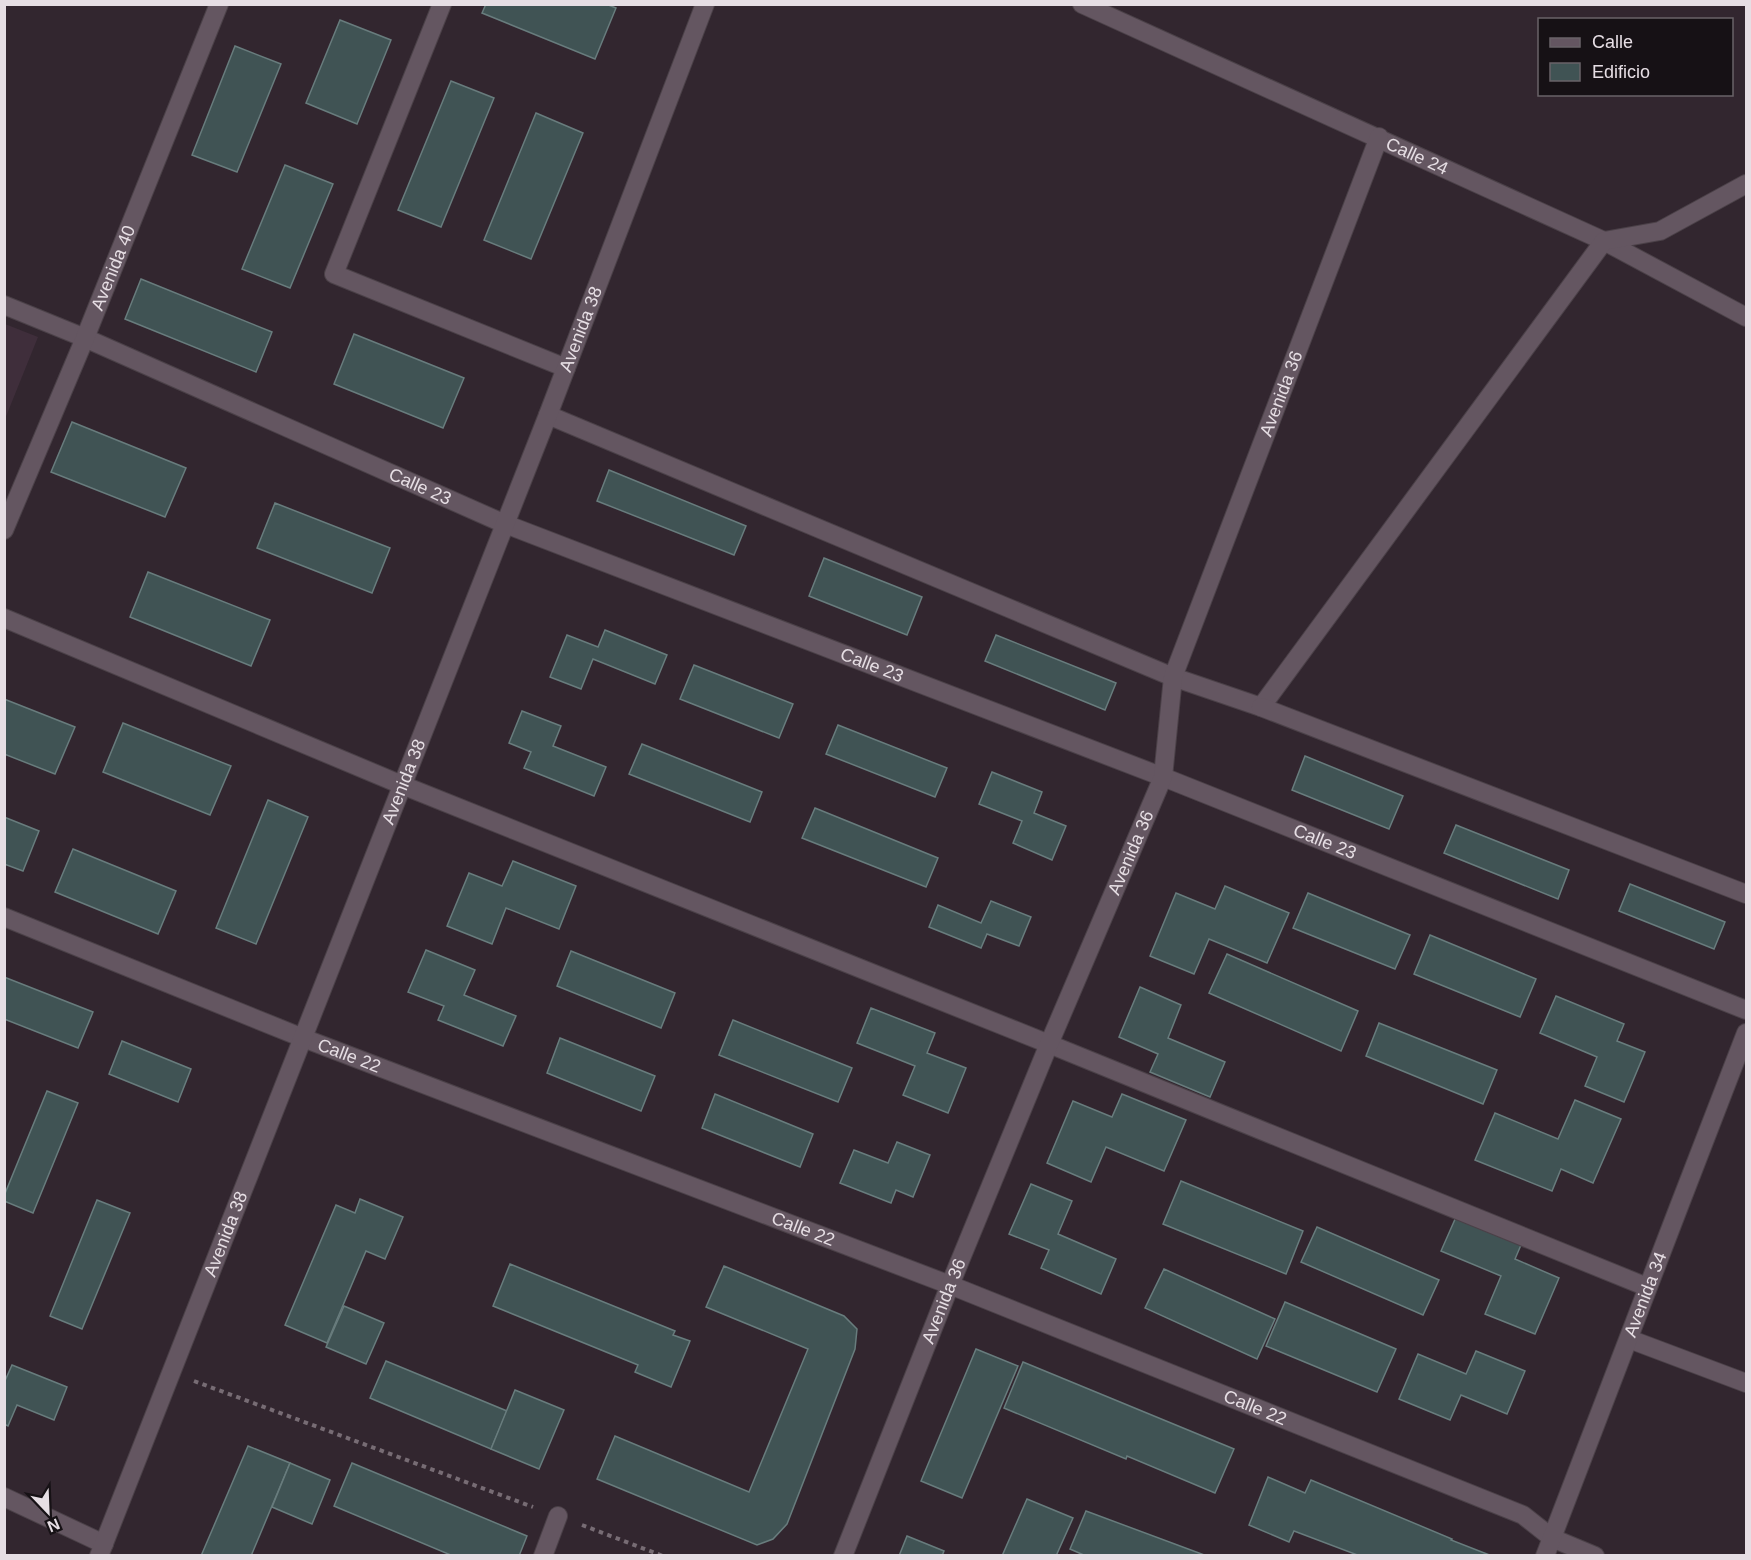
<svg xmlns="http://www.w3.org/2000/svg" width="1751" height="1560" font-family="Helvetica,sans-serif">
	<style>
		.built { fill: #3f2e3b }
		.building { fill: #405354; stroke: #687c7d; stroke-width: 1.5 }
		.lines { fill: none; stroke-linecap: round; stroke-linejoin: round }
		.minor-casing { stroke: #4b4148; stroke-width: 20 }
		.path { stroke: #776c74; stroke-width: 4; stroke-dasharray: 4.5 4.5; stroke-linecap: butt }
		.minor { stroke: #645661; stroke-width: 18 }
		.labels { text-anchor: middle; stroke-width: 4.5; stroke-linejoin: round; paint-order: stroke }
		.street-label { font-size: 18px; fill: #e6dee4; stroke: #161115 }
	</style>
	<rect width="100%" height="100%" fill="#32262f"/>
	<polygon class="built" points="5,324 38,337 5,419 4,324"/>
	<g class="building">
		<polygon points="486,4 606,4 616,8 595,59 482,13"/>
		<polygon points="340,20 391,40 357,124 306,103"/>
		<polygon points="235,46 281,64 237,172 192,155"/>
		<polygon points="451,81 494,98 441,227 398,210"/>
		<polygon points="536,113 583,133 531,259 484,240"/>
		<polygon points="285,165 333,184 290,288 242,269"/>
		<polygon points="141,279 272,332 256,372 125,319"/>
		<polygon points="354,334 464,378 443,428 334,384"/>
		<polygon points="72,422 186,468 165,517 51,472"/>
		<polygon points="609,470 746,526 734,555 597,501"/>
		<polygon points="275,503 390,548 372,593 257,548"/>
		<polygon points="824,558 922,597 907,635 809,596"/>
		<polygon points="148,572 270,620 251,666 130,617"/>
		<polygon points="605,630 667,655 655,684 593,659 581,689 550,677 567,635 598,647"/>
		<polygon points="996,635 1116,683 1105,710 985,661"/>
		<polygon points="694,665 793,704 779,738 680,699"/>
		<polygon points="4,699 75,727 55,774 4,754"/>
		<polygon points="522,711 561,726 553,746 606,767 594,796 524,768 531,752 509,743"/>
		<polygon points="123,723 231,766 210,815 103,772"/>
		<polygon points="838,725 947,768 935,797 826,754"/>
		<polygon points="642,744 762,792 750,822 629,774"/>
		<polygon points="1305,756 1403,796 1389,829 1292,790"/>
		<polygon points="992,772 1042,792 1034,813 1066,826 1052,860 1013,843 1022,821 979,804"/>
		<polygon points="268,800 308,817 256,944 216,928"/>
		<polygon points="815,808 938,858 926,887 802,838"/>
		<polygon points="4,817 39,831 23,871 4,864"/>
		<polygon points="1456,825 1569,870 1558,899 1444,853"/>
		<polygon points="73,849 176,891 158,934 55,892"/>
		<polygon points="513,861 576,886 559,929 506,908 492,944 447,926 469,873 502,886"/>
		<polygon points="1630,884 1725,922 1714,949 1619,911"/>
		<polygon points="1225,886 1289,913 1267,963 1209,939 1194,974 1150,956 1176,893 1215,909"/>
		<polygon points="1308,893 1410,935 1395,969 1293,928"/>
		<polygon points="991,901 1031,917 1019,946 987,934 981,948 929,927 938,905 981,923"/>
		<polygon points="1430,935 1536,979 1520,1017 1414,974"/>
		<polygon points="426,950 475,970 464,995 516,1016 503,1046 438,1020 444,1006 408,992"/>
		<polygon points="571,951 675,993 661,1028 557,986"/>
		<polygon points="1227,954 1358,1011 1341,1051 1209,993"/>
		<polygon points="4,977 93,1012 78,1048 4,1019"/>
		<polygon points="1140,987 1181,1005 1168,1038 1225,1062 1210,1097 1150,1072 1158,1054 1119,1037"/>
		<polygon points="1556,996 1624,1024 1617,1041 1645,1052 1624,1102 1585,1086 1597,1057 1540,1033"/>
		<polygon points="871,1008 935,1033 927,1053 966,1068 948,1113 903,1095 915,1066 857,1043"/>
		<polygon points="733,1020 852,1068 838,1102 719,1055"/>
		<polygon points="1379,1023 1497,1070 1483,1104 1366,1056"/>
		<polygon points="560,1038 655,1076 641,1111 547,1073"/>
		<polygon points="122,1041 191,1069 178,1102 109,1074"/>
		<polygon points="47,1091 78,1103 33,1213 4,1201 4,1196"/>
		<polygon points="715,1094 813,1134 800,1167 702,1128"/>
		<polygon points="1122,1094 1186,1120 1164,1171 1106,1147 1091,1182 1047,1163 1073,1101 1112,1117"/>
		<polygon points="1575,1100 1621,1119 1593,1183 1561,1169 1552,1191 1475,1160 1495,1113 1558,1139"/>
		<polygon points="897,1142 930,1155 913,1197 896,1190 891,1203 840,1183 854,1150 888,1163"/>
		<polygon points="1181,1181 1303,1231 1286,1274 1163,1224"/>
		<polygon points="1031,1184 1072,1201 1058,1234 1116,1259 1101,1294 1041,1268 1049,1250 1009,1234"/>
		<polygon points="360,1199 403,1217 385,1259 366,1251 327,1343 285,1325 336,1205 355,1213"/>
		<polygon points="97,1200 130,1213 82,1329 50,1316"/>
		<polygon points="1456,1217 1521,1245 1515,1259 1559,1278 1535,1334 1485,1314 1501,1276 1441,1251"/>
		<polygon points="1317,1227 1439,1280 1423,1315 1301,1262"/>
		<polygon points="510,1264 675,1331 673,1335 690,1341 671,1387 635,1372 638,1365 493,1306"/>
		<polygon points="724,1266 844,1316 857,1329 855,1349 787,1524 773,1539 757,1545 597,1479 615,1436 749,1492 808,1349 706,1307"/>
		<polygon points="1164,1269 1275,1319 1257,1359 1145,1308"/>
		<polygon points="1285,1302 1396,1349 1377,1392 1266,1346"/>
		<polygon points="344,1306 384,1323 366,1364 326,1347"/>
		<polygon points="976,1349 1018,1366 962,1498 921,1481"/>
		<polygon points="1476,1351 1525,1371 1507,1414 1461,1395 1450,1420 1399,1399 1418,1354 1466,1374"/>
		<polygon points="386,1361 507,1411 491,1449 370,1398"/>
		<polygon points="1023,1362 1234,1449 1215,1493 1127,1456 1126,1459 1004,1408"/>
		<polygon points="12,1365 67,1387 54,1420 17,1405 8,1426 4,1424 4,1383"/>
		<polygon points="515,1390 564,1410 539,1469 491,1449"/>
		<polygon points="248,1446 290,1463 251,1556 201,1556"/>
		<polygon points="290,1463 330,1480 312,1524 272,1507"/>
		<polygon points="352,1463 527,1536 519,1556 453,1556 334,1506"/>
		<polygon points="1268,1477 1305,1493 1311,1480 1452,1539 1451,1540 1492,1556 1360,1556 1294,1531 1289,1542 1249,1525"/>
		<polygon points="1027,1499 1073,1518 1056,1556 1002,1556"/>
		<polygon points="1086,1511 1207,1556 1086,1556 1070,1549"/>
		<polygon points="907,1536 944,1551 942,1556 899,1556"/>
	</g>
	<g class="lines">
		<defs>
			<g id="minor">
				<polyline points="442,4 334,274 566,368"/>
				<path id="s1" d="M 1082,4 L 1604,241 L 1746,317"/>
				<path id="s2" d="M 4,305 L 85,338 L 505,524 L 1163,777 L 1746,1010"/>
				<polyline points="548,415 1173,677 1261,707 1604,241 1660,231 1746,184"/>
				<path id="s3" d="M 4,530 L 85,338 L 219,4"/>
				<polyline points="4,618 402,785 1049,1044 1647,1287"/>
				<polyline points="1261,707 1746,894"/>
				<path id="s4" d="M 4,917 L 303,1038 L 950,1285 L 1523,1515 L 1552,1538 L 1595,1556"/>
				<polyline points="1629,1339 1746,1383"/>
				<polyline points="4,1497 104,1544"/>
				<path id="s5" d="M 99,1556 L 548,415 L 705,4"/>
				<polyline points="543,1556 558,1516"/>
				<path id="s6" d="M 843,1556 L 950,1285 L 1049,1044 L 1163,777 L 1173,677 L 1379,137"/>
				<path id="s7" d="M 1545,1556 C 1613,1381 1678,1207 1746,1033"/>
			</g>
		</defs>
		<use href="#minor" class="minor-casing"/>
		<g class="path">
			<polyline points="194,1381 533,1507"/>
			<polyline points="582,1525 663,1556"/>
		</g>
		<use href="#minor" class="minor"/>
	</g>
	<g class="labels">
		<g class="street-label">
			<text dy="6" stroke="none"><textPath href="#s1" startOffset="368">Calle 24</textPath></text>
			<text dy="6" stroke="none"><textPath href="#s3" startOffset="284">Avenida 40</textPath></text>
			<text dy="6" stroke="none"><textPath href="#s5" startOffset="1318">Avenida 38</textPath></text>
			<text dy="6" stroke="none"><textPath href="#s6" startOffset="1246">Avenida 36</textPath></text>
			<text dy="6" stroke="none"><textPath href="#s2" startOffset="454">Calle 23</textPath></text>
			<text dy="6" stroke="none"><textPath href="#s2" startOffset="940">Calle 23</textPath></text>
			<text dy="6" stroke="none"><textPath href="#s5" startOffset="832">Avenida 38</textPath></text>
			<text dy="6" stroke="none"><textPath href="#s2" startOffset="1426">Calle 23</textPath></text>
			<text dy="6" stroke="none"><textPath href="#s6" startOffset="760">Avenida 36</textPath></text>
			<text dy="6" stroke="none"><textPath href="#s4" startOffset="372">Calle 22</textPath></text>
			<text dy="6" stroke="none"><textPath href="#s4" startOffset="858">Calle 22</textPath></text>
			<text dy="6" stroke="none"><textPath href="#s5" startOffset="346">Avenida 38</textPath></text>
			<text dy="6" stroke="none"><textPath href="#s7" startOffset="280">Avenida 34</textPath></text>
			<text dy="6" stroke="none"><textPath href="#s6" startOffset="274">Avenida 36</textPath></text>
			<text dy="6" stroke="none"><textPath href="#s4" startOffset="1344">Calle 22</textPath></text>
		</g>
	</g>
	<rect width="1751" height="1560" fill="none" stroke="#e6dee4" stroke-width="12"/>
	<rect x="1538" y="18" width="195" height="78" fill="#161115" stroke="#696368" stroke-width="1.5"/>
	<rect x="1550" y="38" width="30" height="9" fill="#645661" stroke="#696368" stroke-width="1.5"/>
	<text x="1592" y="48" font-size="18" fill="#e6dee4">Calle</text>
	<rect x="1550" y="63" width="30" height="18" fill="#405354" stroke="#696368" stroke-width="1.5"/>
	<text x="1592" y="78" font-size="18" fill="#e6dee4">Edificio</text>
	<g transform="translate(48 1512) rotate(157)" stroke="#161115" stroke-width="4.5" paint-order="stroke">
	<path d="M0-4.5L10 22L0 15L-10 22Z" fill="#e6dee4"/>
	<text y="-9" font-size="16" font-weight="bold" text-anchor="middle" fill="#e6dee4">N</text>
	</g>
</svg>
